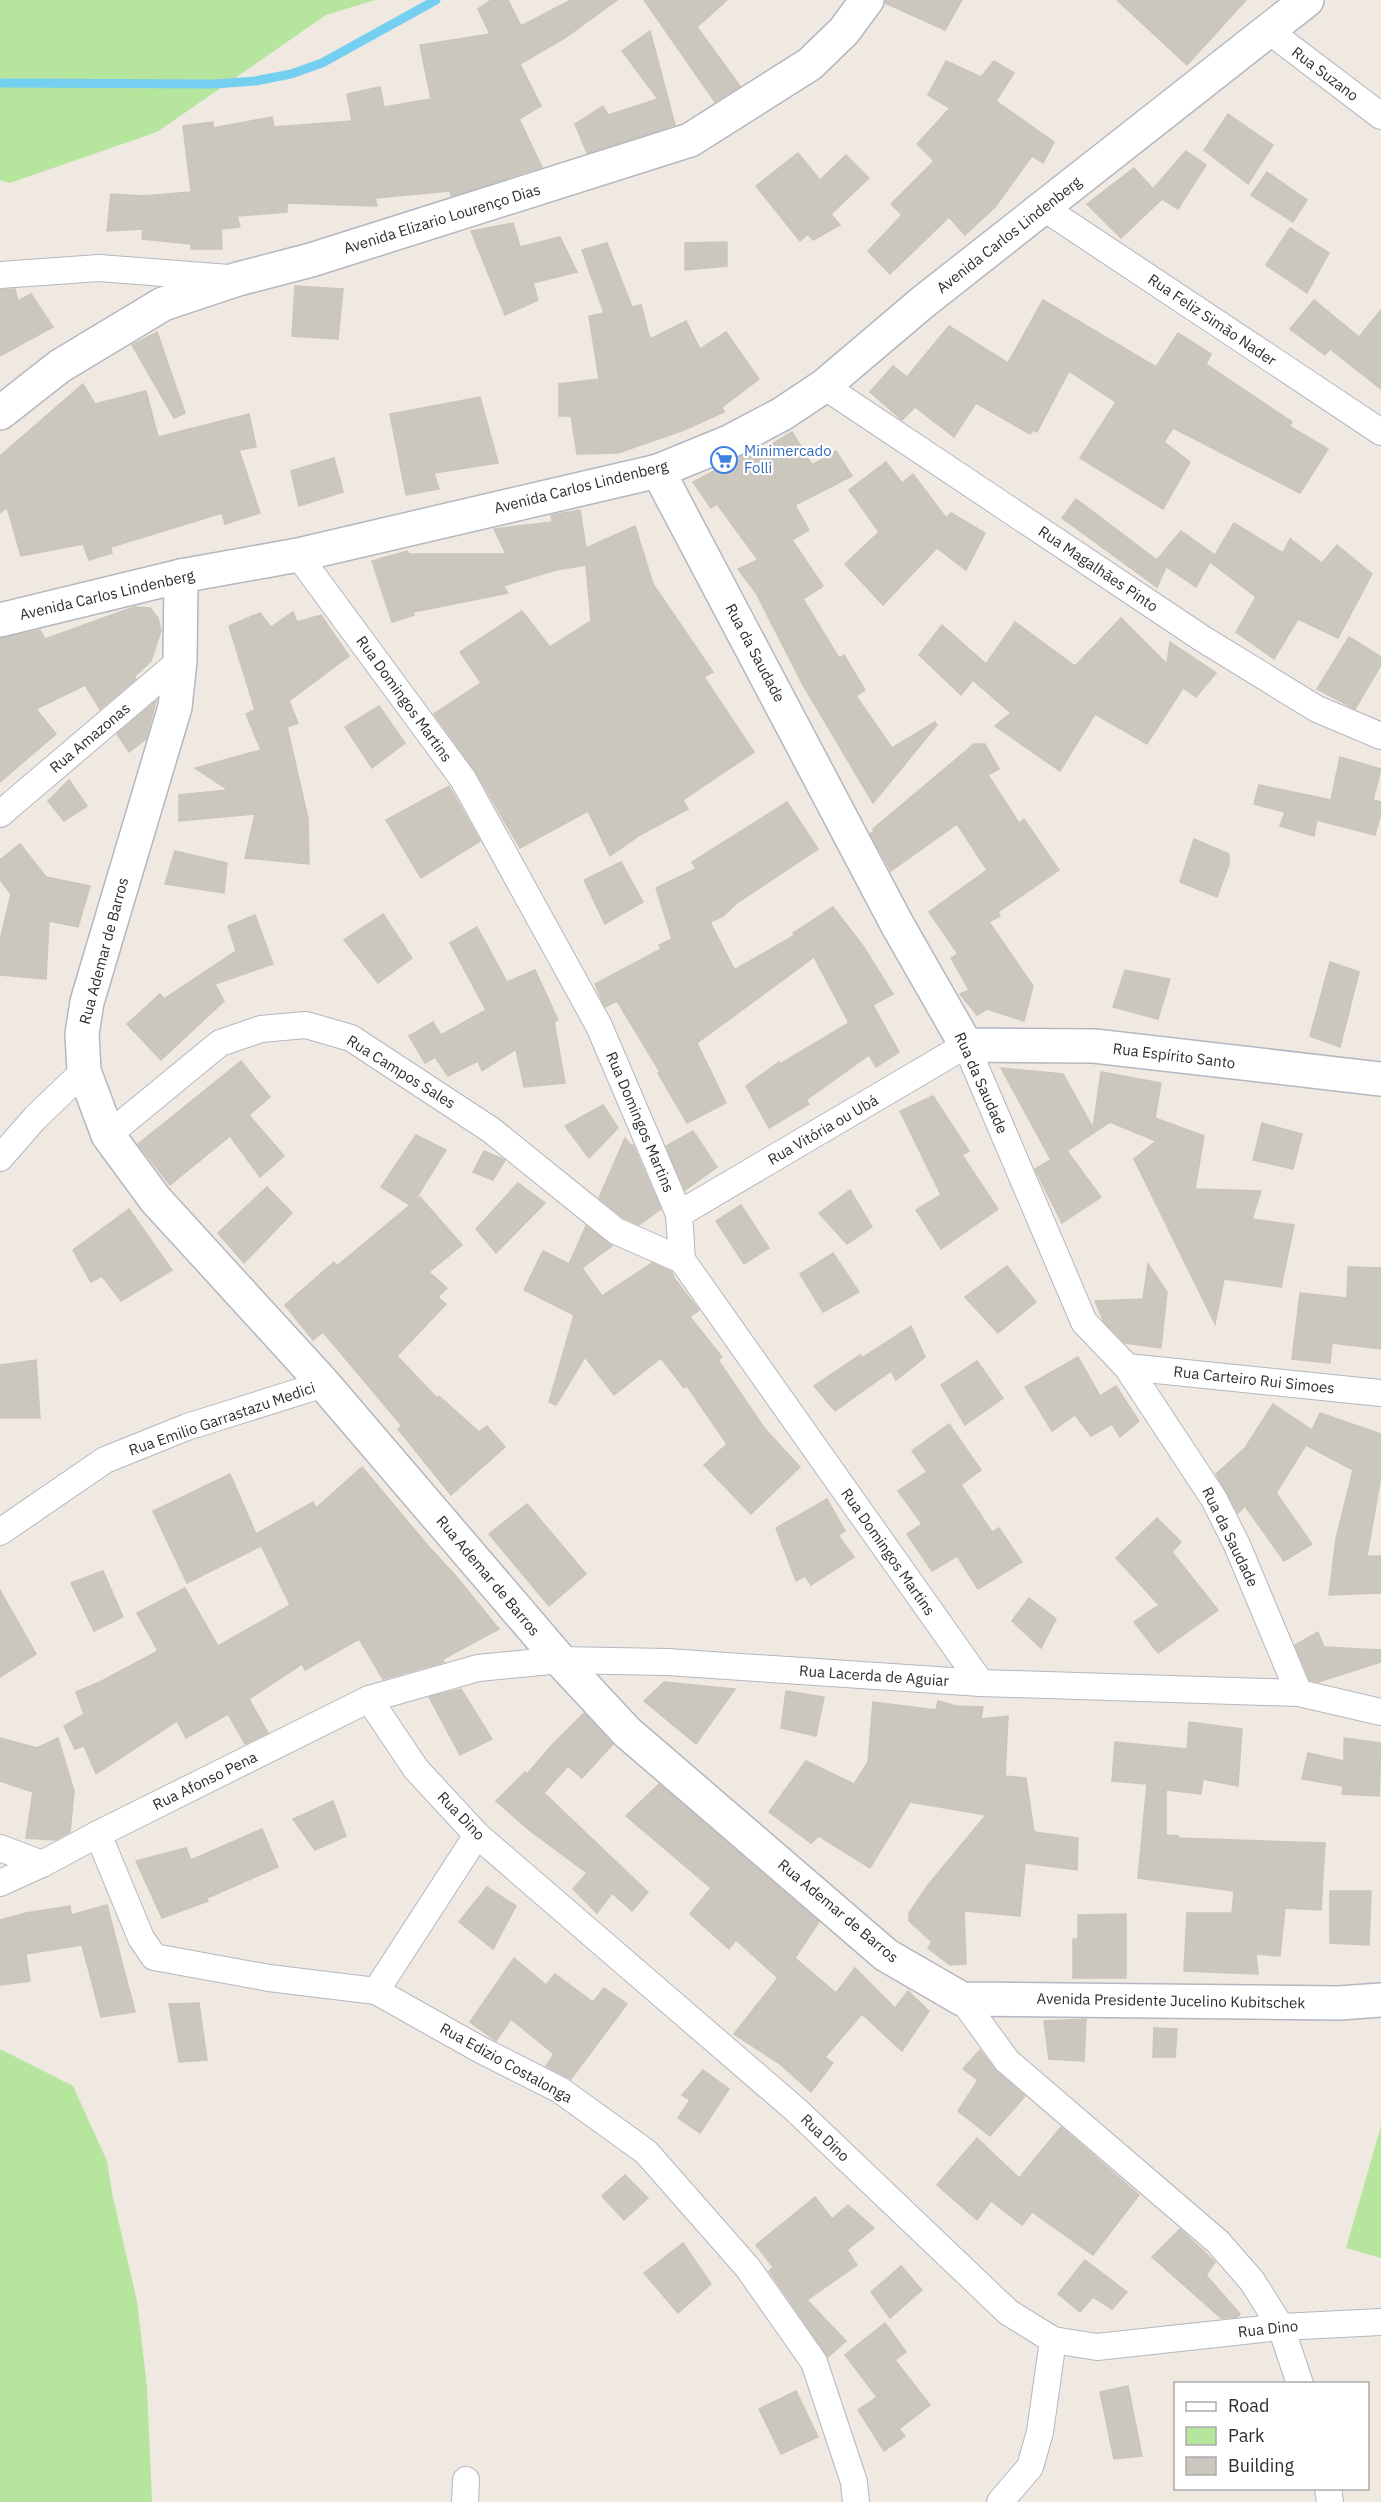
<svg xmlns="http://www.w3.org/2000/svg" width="1381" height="2502" font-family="'IBM Plex Sans',sans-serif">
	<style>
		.green { fill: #b6e59e }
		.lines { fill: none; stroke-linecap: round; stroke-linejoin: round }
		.stream { stroke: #75cff0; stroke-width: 9 }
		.building { fill: #cbc7bf; stroke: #cbc5ba; stroke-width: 1.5 }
		.street-casing { stroke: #b4b7c1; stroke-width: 28 }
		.secondary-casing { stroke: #b4b7c1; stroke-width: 36 }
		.street { stroke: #fff; stroke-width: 26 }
		.secondary { stroke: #fff; stroke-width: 33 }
		.labels { text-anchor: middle; stroke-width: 4.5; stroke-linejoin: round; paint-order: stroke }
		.street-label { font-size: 15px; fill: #2e2e2e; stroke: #fff }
		.shop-label { font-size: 15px; fill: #366cbe; stroke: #fff; text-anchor: start }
	</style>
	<rect width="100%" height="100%" fill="#efe9e1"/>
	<g class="green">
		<polygon points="0,0 375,0 326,15 157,132 10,183 0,180"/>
		<polygon points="0,2049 73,2086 107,2161 112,2193 137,2301 147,2387 152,2502 0,2502"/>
		<polygon points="1381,2126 1381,2258 1346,2248"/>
	</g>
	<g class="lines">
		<polyline class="stream" points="0,83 215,84 255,81 291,74 322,63 436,0"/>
	</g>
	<g class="building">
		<polygon points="491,0 508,0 521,26 571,0 617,0 566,37 520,64 541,106 519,119 542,167 451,196 450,191 375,198 377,206 287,203 287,212 237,216 240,227 221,229 222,249 191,249 191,244 142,239 143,229 107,231 111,194 143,196 191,192 183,126 213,122 213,128 272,117 274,127 352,121 347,94 380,87 384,107 431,99 420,45 490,34 478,9"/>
		<polygon points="644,0 727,0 697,27 740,86 715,102"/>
		<polygon points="885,0 962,0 945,30 885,3"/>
		<polygon points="1117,0 1246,0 1187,65"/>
		<polygon points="650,31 675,125 587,153 575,124 603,106 608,115 658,99 622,51"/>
		<polygon points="946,61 981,77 994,61 1014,73 996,101 1054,142 1043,163 1032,156 995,207 965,235 949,217 890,274 868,251 902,215 891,204 934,161 917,144 950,108 928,95"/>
		<polygon points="1228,114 1273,145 1248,184 1204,150"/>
		<polygon points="1186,151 1206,165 1178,209 1162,199 1121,238 1087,204 1134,168 1153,189"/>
		<polygon points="798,153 820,180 846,155 869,178 831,214 840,225 813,240 808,234 800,241 756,186"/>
		<polygon points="1267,172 1307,200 1293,222 1251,195"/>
		<polygon points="513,223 520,247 560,237 577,272 533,283 538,300 505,315 471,231"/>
		<polygon points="1290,228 1329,253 1307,293 1266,265"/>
		<polygon points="727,242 727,266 685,270 685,243"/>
		<polygon points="607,243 632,307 641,305 650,339 686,321 700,349 726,332 759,379 722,407 724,412 684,430 618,453 577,454 571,416 559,416 559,384 599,379 589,316 604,313 582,250"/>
		<polygon points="295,286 343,289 338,339 292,336"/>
		<polygon points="15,289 18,301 31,294 53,327 0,356 0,290"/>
		<polygon points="1043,300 1156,367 1178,333 1211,354 1206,364 1292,422 1289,426 1328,449 1300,493 1173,428 1164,442 1190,462 1163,509 1080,458 1116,402 1069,371 1037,432 1033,430 1030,434 976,403 954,437 915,407 902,420 870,392 893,366 907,377 949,326 1008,363"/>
		<polygon points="1314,300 1359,337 1381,310 1381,389 1330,349 1325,355 1290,329"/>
		<polygon points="157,332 185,413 174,418 132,345"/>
		<polygon points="83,384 95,404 146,391 158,437 249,414 256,447 239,450 260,513 225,524 222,513 111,547 112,553 89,560 83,544 21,556 7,507 0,513 0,456"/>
		<polygon points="480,397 498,463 434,473 439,489 406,495 390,414"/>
		<polygon points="792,432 812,465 836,451 852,476 795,505 809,530 792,540 823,586 803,599 839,658 844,655 865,690 856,696 892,748 935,722 937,725 873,803 803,685 756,593 738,569 758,560 717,504 711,508 693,482 760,447 762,450"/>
		<polygon points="334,458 343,492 299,506 291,471"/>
		<polygon points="886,462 902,483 913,474 946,518 951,513 985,533 966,570 937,548 883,605 845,564 879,532 849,490"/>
		<polygon points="1076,499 1157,560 1181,531 1215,555 1234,523 1283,553 1290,539 1322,563 1337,545 1372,574 1338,638 1298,619 1274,659 1236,632 1256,597 1210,562 1196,587 1162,564 1166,567 1157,587 1062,518"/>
		<polygon points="580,510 586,548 635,526 653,584 713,672 704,677 754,752 683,800 688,809 640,835 610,856 588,811 520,848 476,772 434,714 481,683 460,652 522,611 550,647 591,621 586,565 556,570 503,586 508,593 413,612 414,615 392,622 372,561 407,551 409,554 506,554 494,529 552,522 551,515"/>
		<polygon points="134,607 150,608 158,618 161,631 151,661 134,677 136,679 100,709 85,685 36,709 56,734 0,782 0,638 40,630 45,639"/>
		<polygon points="293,612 297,622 321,615 349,656 289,701 298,723 287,727 308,818 309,864 245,858 255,814 179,821 179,795 228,790 195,768 261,750 246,714 255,710 229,626 260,613 271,627"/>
		<polygon points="1121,618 1167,664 1170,642 1216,673 1196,697 1183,688 1147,744 1095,714 1060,771 995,726 1011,713 974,681 982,669 961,695 919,655 942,625 986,664 1015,622 1075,666"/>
		<polygon points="1349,637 1381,657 1381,665 1355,709 1317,689"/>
		<polygon points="156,701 146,739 129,752 117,734"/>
		<polygon points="379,706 405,743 372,768 345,727"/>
		<polygon points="974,744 985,744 999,769 988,775 1019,823 1024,819 1059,870 998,912 1000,916 989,922 1033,986 1024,1021 987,1009 977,1015 960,994 969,990 951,958 958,954 929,912 987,870 957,824 891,871 870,834 874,831 873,829"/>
		<polygon points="1340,757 1381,769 1373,800 1381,802 1381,813 1375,835 1317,820 1314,836 1280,826 1285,812 1254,804 1259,785 1331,800"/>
		<polygon points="69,780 87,806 64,821 48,801"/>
		<polygon points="449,786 480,841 421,878 386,820"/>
		<polygon points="787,802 818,849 737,903 723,916 710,922 733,967 736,969 795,935 793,933 833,907 863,946 893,994 873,1005 899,1052 876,1067 869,1055 806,1100 809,1104 769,1128 746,1086 779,1062 780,1064 849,1023 814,957 697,1043 726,1103 687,1123 658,1073 660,1072 617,1001 605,1007 595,984 661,949 659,945 672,939 656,888 696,869 692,862"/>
		<polygon points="1194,839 1229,854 1229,864 1217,897 1180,882"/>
		<polygon points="20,844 46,877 90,886 78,927 49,921 46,979 0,975 0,940 11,894 0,880 0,860"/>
		<polygon points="175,851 227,863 224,893 165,884"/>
		<polygon points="621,862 643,902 605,924 584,880"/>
		<polygon points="383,914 412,958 378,983 344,940"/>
		<polygon points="255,915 273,964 215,984 224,1001 161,1060 127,1024 160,994 164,999 236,951 228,926"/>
		<polygon points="477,927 507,982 535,970 558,1020 554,1022 565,1083 524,1087 516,1049 482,1071 478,1061 448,1076 435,1057 425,1063 409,1036 433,1022 441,1035 486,1010 450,943"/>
		<polygon points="1330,962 1359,972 1340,1047 1310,1036"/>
		<polygon points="1125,970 1170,979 1158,1019 1113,1007"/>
		<polygon points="241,1061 270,1097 249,1115 284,1156 260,1177 230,1136 170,1185 138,1144"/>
		<polygon points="1001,1068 1063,1074 1093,1128 1101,1072 1161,1083 1155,1118 1204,1136 1195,1189 1261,1191 1252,1219 1294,1225 1281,1287 1224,1279 1215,1324 1134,1159 1156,1141 1110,1122 1067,1151 1101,1197 1062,1223 1035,1169 1051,1160"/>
		<polygon points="933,1096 969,1151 962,1155 998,1209 941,1249 916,1210 941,1195 900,1111"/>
		<polygon points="603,1105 618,1128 589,1158 565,1126"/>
		<polygon points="1262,1123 1302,1134 1293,1169 1253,1160"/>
		<polygon points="693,1131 717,1167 685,1190 666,1146"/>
		<polygon points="416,1135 446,1150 413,1203 420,1197 462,1245 429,1272 447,1288 438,1297 446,1304 397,1356 437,1398 439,1396 479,1432 487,1426 505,1447 451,1495 398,1429 402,1426 323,1332 313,1340 285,1305 334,1262 337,1266 410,1205 381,1187"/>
		<polygon points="625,1138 631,1146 633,1145 661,1209 639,1225 624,1218 599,1198"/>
		<polygon points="484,1151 505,1160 493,1180 473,1172"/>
		<polygon points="518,1183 545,1203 496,1253 476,1229"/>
		<polygon points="267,1187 292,1213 244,1263 218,1233"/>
		<polygon points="850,1190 872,1227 847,1244 819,1213"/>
		<polygon points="741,1205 769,1248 744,1264 716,1221"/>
		<polygon points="129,1209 172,1270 121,1301 102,1276 91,1282 73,1250"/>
		<polygon points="586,1226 612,1246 582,1268 602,1296 652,1263 672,1272 674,1278 699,1310 690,1317 722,1357 718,1360 765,1429 800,1467 751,1514 704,1465 727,1444 687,1386 684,1388 661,1358 614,1395 585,1357 556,1405 549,1402 574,1315 524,1290 543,1251 569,1264"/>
		<polygon points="833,1253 859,1292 823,1312 800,1274"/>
		<polygon points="1148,1264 1167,1292 1161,1348 1125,1343 1104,1322 1095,1301 1143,1299"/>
		<polygon points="1007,1266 1036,1302 998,1333 965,1297"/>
		<polygon points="1348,1267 1381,1268 1381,1349 1332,1343 1330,1363 1292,1359 1300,1293 1347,1298"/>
		<polygon points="911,1326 925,1357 896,1380 891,1371 835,1411 814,1386 860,1355 862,1358"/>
		<polygon points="1078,1357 1100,1396 1116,1386 1139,1421 1120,1437 1112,1424 1091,1436 1075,1415 1052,1431 1025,1387"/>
		<polygon points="36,1360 40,1418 0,1418 0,1365"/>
		<polygon points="977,1361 1003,1398 965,1425 941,1385"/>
		<polygon points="1273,1404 1312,1430 1320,1413 1381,1434 1381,1476 1367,1556 1381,1556 1381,1593 1329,1595 1336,1539 1353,1470 1306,1445 1276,1493 1312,1544 1284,1561 1245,1506 1238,1513 1216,1474 1245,1448"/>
		<polygon points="949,1424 981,1470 961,1485 992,1532 999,1528 1022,1562 978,1589 957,1556 932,1571 907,1534 922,1524 898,1491 927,1472 912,1451"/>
		<polygon points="362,1467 429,1547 455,1575 499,1629 443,1659 444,1662 383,1679 359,1639 305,1670 302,1664 249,1699 268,1733 245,1744 228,1714 186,1738 177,1721 96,1774 84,1746 75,1749 64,1726 84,1714 76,1692 100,1682 158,1651 137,1613 185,1588 218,1646 290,1605 257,1537 261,1546 187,1583 153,1511 230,1474 256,1534 313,1502 316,1508"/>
		<polygon points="827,1499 845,1531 838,1535 854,1557 811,1585 805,1576 796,1581 776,1528"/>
		<polygon points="527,1504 586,1574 549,1606 489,1534"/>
		<polygon points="1157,1518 1181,1542 1172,1552 1218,1610 1158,1653 1134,1622 1159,1605 1116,1558"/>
		<polygon points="103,1571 123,1617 94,1631 71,1583"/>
		<polygon points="0,1590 36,1654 0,1677"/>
		<polygon points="1029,1598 1056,1619 1041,1648 1012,1621"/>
		<polygon points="1318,1632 1324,1647 1381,1650 1381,1662 1318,1682 1310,1680 1295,1645"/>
		<polygon points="664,1682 735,1689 696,1744 644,1701"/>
		<polygon points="461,1689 492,1739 460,1755 429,1697"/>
		<polygon points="786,1691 824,1697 816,1736 781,1728"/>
		<polygon points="938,1701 956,1706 983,1707 981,1719 1008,1716 1005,1776 1026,1778 1034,1832 1078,1838 1077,1870 1025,1863 1020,1916 964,1911 966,1964 950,1965 928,1948 932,1942 909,1921 909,1913 928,1885 986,1815 910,1802 870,1868 819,1836 811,1843 769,1812 806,1761 854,1784 868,1762 873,1702 936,1710"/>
		<polygon points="584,1713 613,1744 582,1778 568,1766 544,1793 648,1892 632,1911 612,1893 597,1913 573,1889 587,1873 529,1830 496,1801 525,1772 527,1774 552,1745"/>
		<polygon points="1189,1722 1242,1729 1238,1786 1203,1779 1201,1794 1166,1790 1166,1835 1178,1836 1178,1838 1325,1843 1321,1910 1285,1908 1280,1956 1256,1954 1258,1974 1184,1971 1187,1913 1232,1913 1234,1891 1138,1878 1147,1784 1112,1781 1115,1742 1187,1749"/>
		<polygon points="0,1738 37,1748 58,1738 74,1791 70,1832 55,1840 26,1838 33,1792 0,1781"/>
		<polygon points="1344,1738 1381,1743 1379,1796 1342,1794 1343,1786 1302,1779 1308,1753 1344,1761"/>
		<polygon points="659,1784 819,1922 795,1958 836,1993 855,1968 895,2008 908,1991 929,2011 902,2051 862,2014 825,2057 833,2063 811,2092 780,2064 734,2034 778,1978 736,1940 729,1949 690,1914 711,1888 626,1816"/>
		<polygon points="333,1801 346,1836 315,1850 293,1819"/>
		<polygon points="262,1829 278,1867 207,1898 208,1901 162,1918 136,1861 186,1848 191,1860"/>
		<polygon points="487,1887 516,1906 493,1949 459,1922"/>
		<polygon points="1330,1891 1371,1891 1369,1945 1330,1943"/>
		<polygon points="107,1905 135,2012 101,2017 82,1945 26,1954 30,1981 0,1985 0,1920 26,1913 70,1906 71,1915"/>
		<polygon points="1126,1914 1126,1978 1073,1978 1073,1939 1078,1939 1078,1915"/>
		<polygon points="514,1958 546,1985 555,1974 593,2002 604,1988 627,2004 571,2079 546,2066 554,2054 511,2019 496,2041 470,2022"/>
		<polygon points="199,2003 207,2060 179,2062 169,2004"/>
		<polygon points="1086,2019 1084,2061 1049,2059 1044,2021"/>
		<polygon points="1154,2028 1177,2029 1175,2057 1153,2057"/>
		<polygon points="980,2050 997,2072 1025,2096 990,2136 958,2111 978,2080 963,2069"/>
		<polygon points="703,2070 729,2089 700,2133 678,2118 690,2100 682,2095"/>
		<polygon points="1061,2127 1139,2195 1093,2255 1032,2212 1022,2225 991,2201 977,2220 937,2185 977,2138 1019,2178"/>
		<polygon points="625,2175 648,2198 624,2220 602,2196"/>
		<polygon points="815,2197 832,2219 848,2205 874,2228 847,2250 857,2265 807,2300 846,2341 828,2357 769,2271 773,2267 756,2245"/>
		<polygon points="1180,2229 1215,2262 1206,2275 1240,2314 1237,2317 1221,2318 1152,2257"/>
		<polygon points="683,2243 711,2284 678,2313 644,2273"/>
		<polygon points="1085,2260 1127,2292 1112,2309 1093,2297 1080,2312 1058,2294"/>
		<polygon points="901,2266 922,2290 890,2318 871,2292"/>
		<polygon points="885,2323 906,2352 895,2360 930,2405 899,2429 905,2436 884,2451 858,2410 877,2397 845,2355"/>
		<polygon points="1128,2386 1142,2456 1114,2459 1100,2392"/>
		<polygon points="796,2391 818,2437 781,2454 759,2409"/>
	</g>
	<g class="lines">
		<defs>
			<g id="street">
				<polyline points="1269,31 1381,116"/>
				<polyline points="1044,208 1381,432"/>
				<polyline points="0,275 99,268 229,278"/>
				<polyline points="824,386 1203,639 1317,709 1381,736"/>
				<polyline points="298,555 463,779 599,1026 679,1214 682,1260 981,1683"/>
				<polyline points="0,814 180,661"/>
				<polyline points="108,1135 220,1043 261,1029 306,1025 351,1038 491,1130 616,1231 682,1260"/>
				<polyline points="0,1158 35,1118 84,1071"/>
				<polyline points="679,1214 966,1045 1084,1322 1127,1367 1214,1499 1237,1545 1299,1693"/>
				<polyline points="1127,1367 1381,1393"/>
				<polyline points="0,1532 105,1460 187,1427 324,1384"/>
				<polyline points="369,1699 416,1769 477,1835 796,2110 1008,2312 1053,2340 1097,2347 1281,2327 1381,2322"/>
				<polyline points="98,1834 141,1938 154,1957 269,1978 376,1991 479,2049 560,2090 646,2152 748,2268 814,2362 854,2482 856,2502"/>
				<polyline points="0,1848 42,1864"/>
				<polyline points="0,1883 42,1864 98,1834 369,1699 478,1668 560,1660 667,1662 981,1683 1299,1693 1381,1712"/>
				<polyline points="376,1991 477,1835"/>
				<polyline points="962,1999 1007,2061 1218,2242 1252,2281 1281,2327 1300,2384"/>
				<polyline points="1328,2488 1330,2502"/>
				<polyline points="465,2502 466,2480"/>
				<polyline points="1000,2502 1030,2467 1040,2432 1053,2340"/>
			</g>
			<g id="secondary">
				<polyline points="0,413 60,366 163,304 238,279 311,260 690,140 810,64 844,31 867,0"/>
				<polyline points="658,471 898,926 966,1045 1094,1046 1381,1079"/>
				<polyline points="181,576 180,661 175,707 87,1002 82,1034 84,1071 108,1135 155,1199 324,1384 560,1660 627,1732 886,1955 962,1999 1339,2003 1381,2000"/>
				<polyline points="0,620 181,576 298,555 658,471 729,442 782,414 824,386 923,302 1307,0"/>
			</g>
		</defs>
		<use href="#street" class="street-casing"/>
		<use href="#secondary" class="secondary-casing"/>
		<use href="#street" class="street"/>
		<use href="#secondary" class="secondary"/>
	</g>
	<defs>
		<symbol id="supermarket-ring" viewBox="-11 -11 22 22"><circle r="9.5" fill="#fff" stroke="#3f7fe0" stroke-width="1.5"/><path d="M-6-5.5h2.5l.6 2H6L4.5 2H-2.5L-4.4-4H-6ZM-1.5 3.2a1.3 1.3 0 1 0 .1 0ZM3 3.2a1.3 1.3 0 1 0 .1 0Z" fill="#3f7fe0"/></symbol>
	</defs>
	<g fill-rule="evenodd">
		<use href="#supermarket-ring" x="709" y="445" width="30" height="30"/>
	</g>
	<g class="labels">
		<g class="street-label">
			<text transform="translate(1325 74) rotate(37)" y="5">Rua Suzano</text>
			<text transform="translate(442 219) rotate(-17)" y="5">Avenida Elizario Lourenço Dias</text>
			<text transform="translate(1009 235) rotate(-38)" y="5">Avenida Carlos Lindenberg</text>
			<text transform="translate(1212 320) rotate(34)" y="5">Rua Feliz Simão Nader</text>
			<text transform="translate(581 487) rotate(-14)" y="5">Avenida Carlos Lindenberg</text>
			<text transform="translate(1098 569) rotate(34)" y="5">Rua Magalhães Pinto</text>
			<text transform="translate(107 595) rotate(-13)" y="5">Avenida Carlos Lindenberg</text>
			<text transform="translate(755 653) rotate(62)" y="5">Rua da Saudade</text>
			<text transform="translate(404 699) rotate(54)" y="5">Rua Domingos Martins</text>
			<text transform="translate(90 738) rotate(-40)" y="5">Rua Amazonas</text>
			<text transform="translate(104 951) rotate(-75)" y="5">Rua Ademar de Barros</text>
			<text transform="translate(1174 1056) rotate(7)" y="5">Rua Espírito Santo</text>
			<text transform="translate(401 1072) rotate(32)" y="5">Rua Campos Sales</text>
			<text transform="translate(981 1083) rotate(66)" y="5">Rua da Saudade</text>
			<text transform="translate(640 1122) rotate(67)" y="5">Rua Domingos Martins</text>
			<text transform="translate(823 1130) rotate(-30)" y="5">Rua Vitória ou Ubá</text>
			<text transform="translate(1254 1380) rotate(6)" y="5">Rua Carteiro Rui Simoes</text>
			<text transform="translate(222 1419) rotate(-19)" y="5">Rua Emilio Garrastazu Medici</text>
			<text transform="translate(1230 1537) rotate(64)" y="5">Rua da Saudade</text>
			<text transform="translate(888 1552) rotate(55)" y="5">Rua Domingos Martins</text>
			<text transform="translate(488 1576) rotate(50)" y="5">Rua Ademar de Barros</text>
			<text transform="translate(874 1676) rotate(4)" y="5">Rua Lacerda de Aguiar</text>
			<text transform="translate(205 1781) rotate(-26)" y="5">Rua Afonso Pena</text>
			<text transform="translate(461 1816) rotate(46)" y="5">Rua Dino</text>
			<text transform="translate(838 1911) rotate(40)" y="5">Rua Ademar de Barros</text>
			<text transform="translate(1171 2001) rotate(1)" y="5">Avenida Presidente Jucelino Kubitschek</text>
			<text transform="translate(506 2063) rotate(29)" y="5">Rua Edizio Costalonga</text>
			<text transform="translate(825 2138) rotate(44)" y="5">Rua Dino</text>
			<text transform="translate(1268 2329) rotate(-6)" y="5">Rua Dino</text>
		</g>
		<g class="shop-label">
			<text x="744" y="456">Minimercado<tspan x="744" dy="17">Folli</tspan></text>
		</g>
	</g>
	<rect x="1174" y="2382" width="195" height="108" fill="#ffffff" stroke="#ababab" stroke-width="1.5"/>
	<rect x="1186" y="2402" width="30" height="9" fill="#ffffff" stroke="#ababab" stroke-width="1.5"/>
	<text x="1228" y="2412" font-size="18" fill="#2e2e2e">Road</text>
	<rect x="1186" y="2427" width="30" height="18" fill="#b6e59e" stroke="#ababab" stroke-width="1.5"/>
	<text x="1228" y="2442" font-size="18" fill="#2e2e2e">Park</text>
	<rect x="1186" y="2457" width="30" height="18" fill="#cbc7bf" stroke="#ababab" stroke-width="1.5"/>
	<text x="1228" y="2472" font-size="18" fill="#2e2e2e">Building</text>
</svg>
